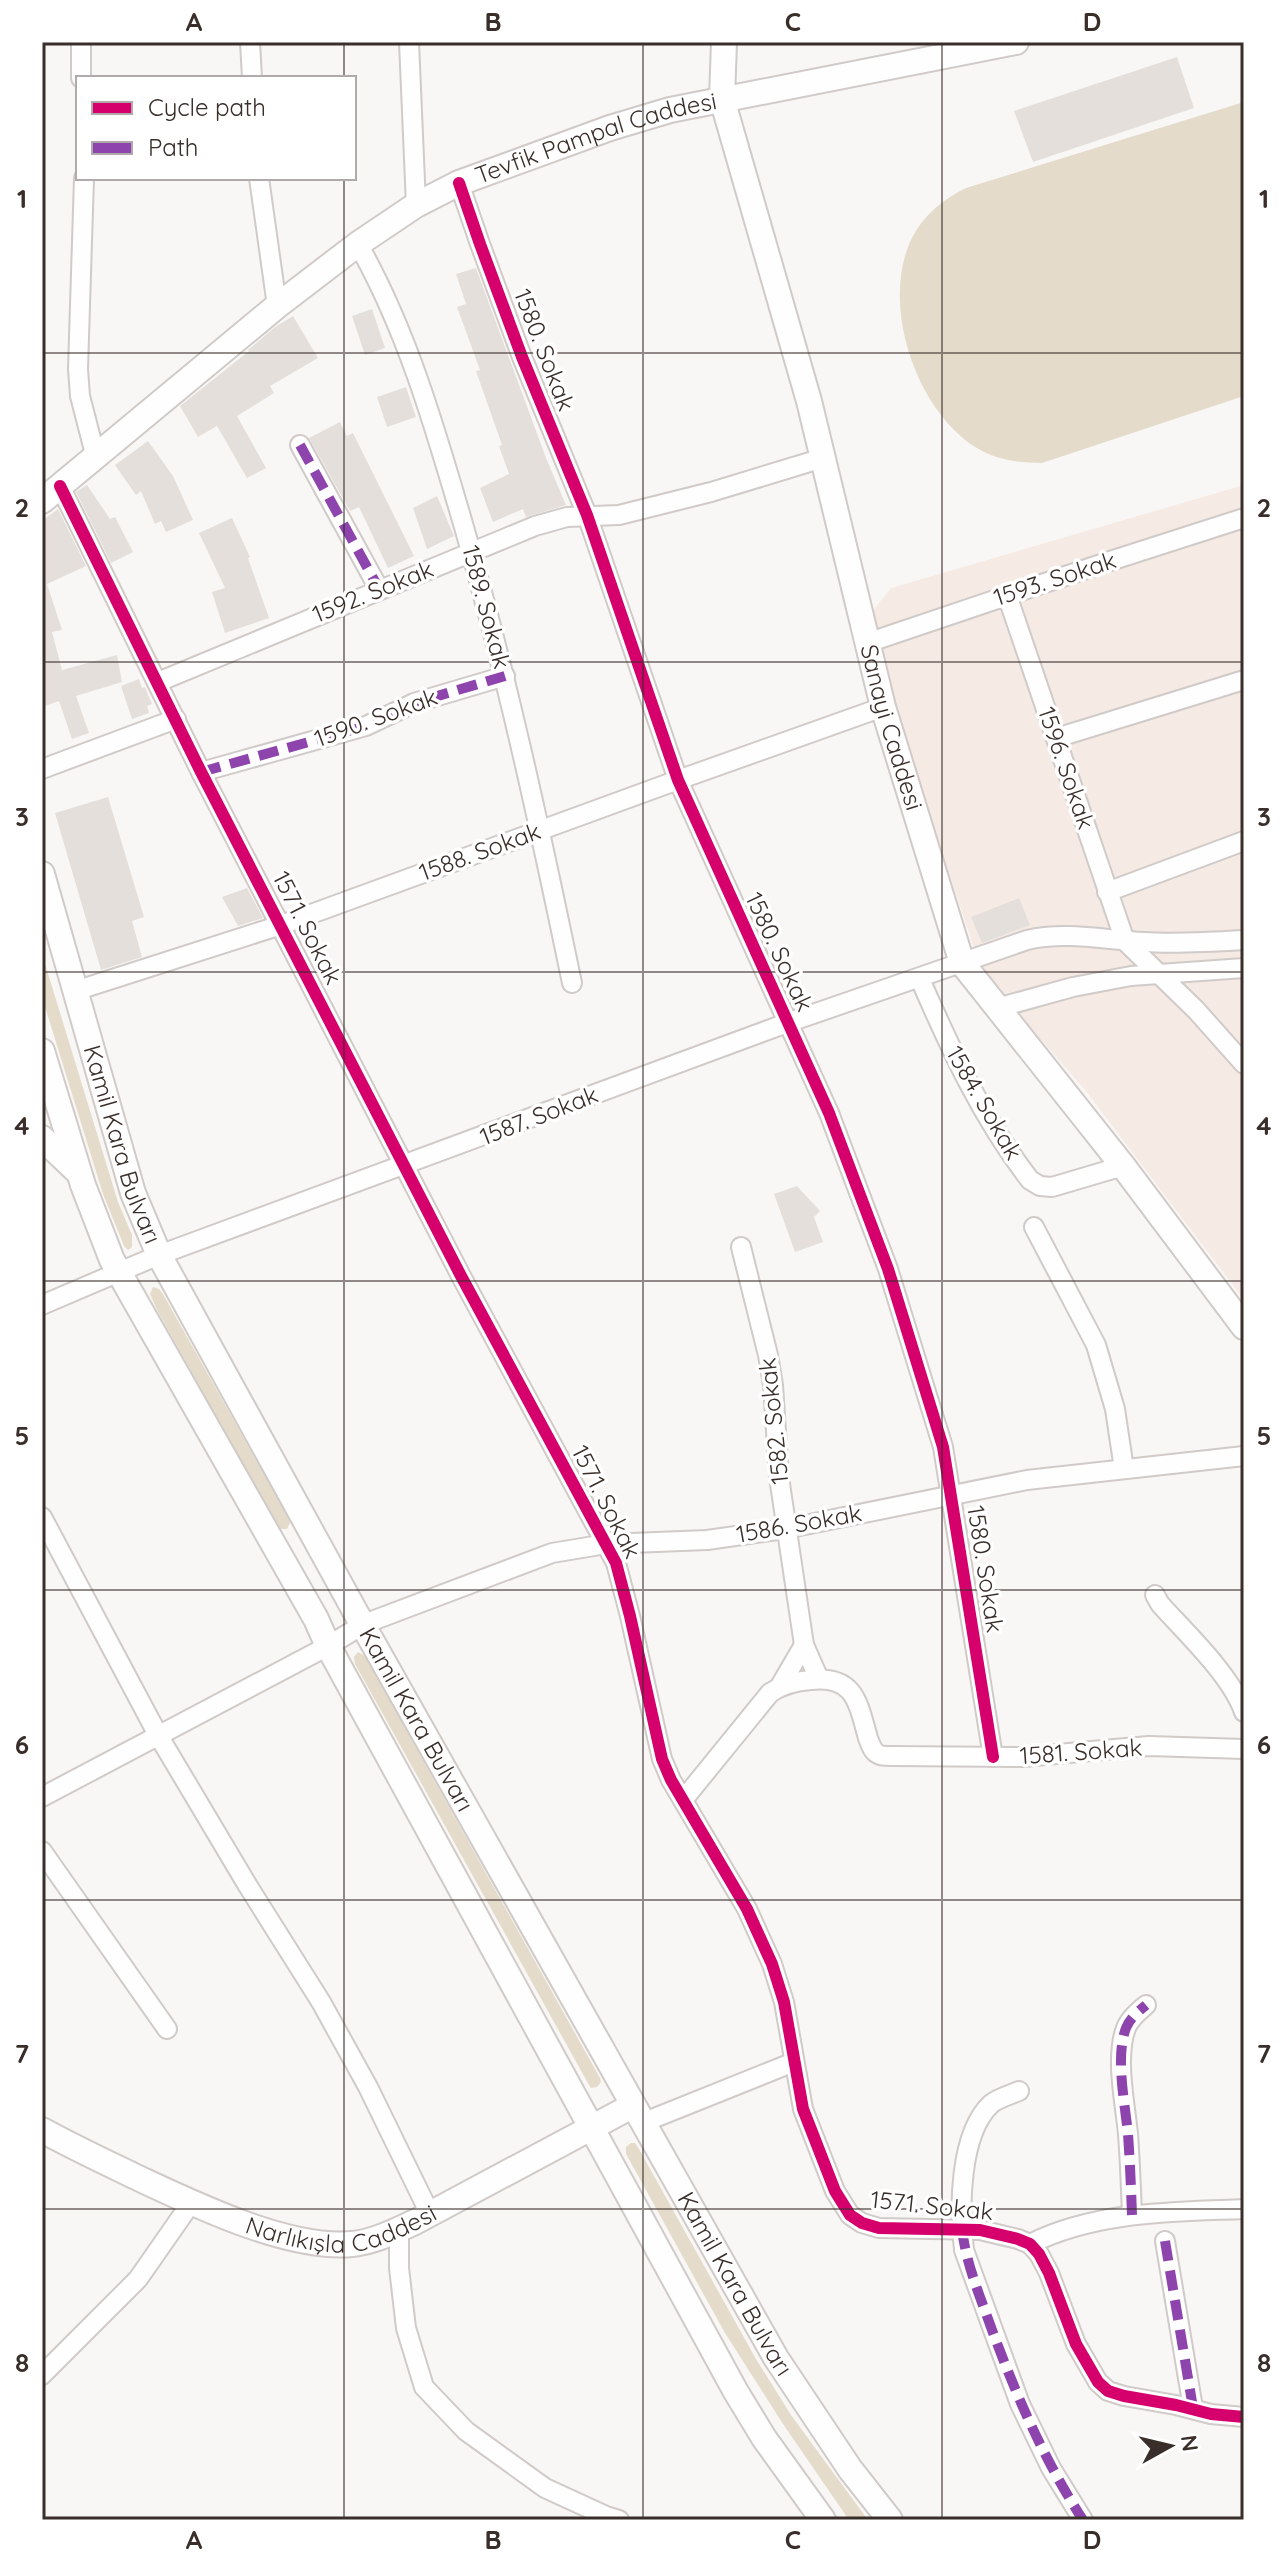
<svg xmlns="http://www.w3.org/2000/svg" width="1286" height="2562" font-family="Quicksand,sans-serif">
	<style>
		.built { fill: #f6eae4 }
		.green { fill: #e4dbca }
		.building { fill: #e4dfdb }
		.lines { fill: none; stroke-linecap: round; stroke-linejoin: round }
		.street-casing { stroke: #d0cac8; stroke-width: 22 }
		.secondary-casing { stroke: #d0cac8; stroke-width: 28 }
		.street { stroke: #fefefe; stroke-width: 18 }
		.secondary { stroke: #fefefe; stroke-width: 24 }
		.quiet { stroke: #8e44ad; stroke-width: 10; stroke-dasharray: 20 10; stroke-linecap: butt }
		.cycleway-casing { stroke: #fff; stroke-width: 17 }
		.cycleway { stroke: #d6006c; stroke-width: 12 }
		.grid { fill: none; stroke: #392e2a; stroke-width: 2; stroke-opacity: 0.55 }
		.labels { text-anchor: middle; stroke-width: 7; stroke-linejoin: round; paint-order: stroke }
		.street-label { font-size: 24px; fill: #392e2a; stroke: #fff }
		.neatline { fill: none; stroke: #392e2a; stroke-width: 3 }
		.grid-label { font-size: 26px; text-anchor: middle; font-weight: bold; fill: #392e2a }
	</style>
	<rect width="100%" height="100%" fill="#f9f7f5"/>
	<polygon class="built" points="1244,485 1244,1300 1085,1090 982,972 887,687 869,615 891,588"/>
	<g class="green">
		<path d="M 1244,102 L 1244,396 L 1042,463 C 1019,463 996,460 977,448 C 918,412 883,312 908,247 C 919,219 940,201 966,188 Z"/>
		<polygon points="42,954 118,1202 132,1235 132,1247 128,1250 124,1246 103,1194 42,997"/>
		<polygon points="153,1287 159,1289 163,1294 289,1519 290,1523 287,1529 280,1529 275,1522 157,1310 150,1294"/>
		<polygon points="358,1652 365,1656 600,2078 601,2082 597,2087 591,2088 589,2085 355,1664 354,1657"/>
		<polygon points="631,2143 635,2143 639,2149 756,2359 791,2415 868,2520 849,2520 783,2424 725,2333 626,2154 626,2147"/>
	</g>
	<g class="building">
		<polygon points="1177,57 1194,108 1033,162 1014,111"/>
		<polygon points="476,268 546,458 566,505 526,517 523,509 493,522 480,488 509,474 499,446 502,445 476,371 480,370 457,307 466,304 456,274"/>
		<polygon points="372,309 385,348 365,355 352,316"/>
		<polygon points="293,316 318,358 270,386 274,393 237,416 266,468 247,478 217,426 198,437 180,406 249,351 248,350 275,327"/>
		<polygon points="406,387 416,417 387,427 377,397"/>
		<polygon points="340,422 347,436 353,433 414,556 388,568 359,507 350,511 309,438"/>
		<polygon points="148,441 173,476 193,520 166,532 161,521 155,524 141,491 136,495 115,465"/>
		<polygon points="87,485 110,519 115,517 133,552 111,563 76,492"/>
		<polygon points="437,496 454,536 427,549 413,508"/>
		<polygon points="58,509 86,566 47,584 62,630 52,632 62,670 117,655 122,682 76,696 89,733 72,739 59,701 42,707 42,521"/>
		<polygon points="232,518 250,557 248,558 269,618 225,633 212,592 225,588 199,533"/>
		<polygon points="139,679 142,688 145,687 152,704 147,706 149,713 132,719 121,686"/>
		<polygon points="108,797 144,917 132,921 142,957 101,970 55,813"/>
		<polygon points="247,888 263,918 238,926 222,897"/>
		<polygon points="1019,898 1030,925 982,943 971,917"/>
		<polygon points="797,1186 820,1211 814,1217 823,1242 795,1252 774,1194"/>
	</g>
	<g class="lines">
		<defs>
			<g id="street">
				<polyline points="81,42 81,78"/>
				<polyline points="250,42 252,78"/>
				<polyline points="409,42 416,205"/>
				<polyline points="84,178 78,369 80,396 96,458"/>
				<polyline points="259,178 277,306"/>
				<polyline points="459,183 480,244 522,357 587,515 678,780 829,1113 888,1269 943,1447 993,1757"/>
				<path d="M 358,244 C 405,327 432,418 459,510 C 505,666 539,824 572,983"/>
				<polyline points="300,445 379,589"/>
				<polyline points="60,486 201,772 461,1276 616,1563 630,1616 662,1759 671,1780 747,1909 772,1964 784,2002 803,2109 835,2191 850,2215 862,2223 879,2228 980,2230 1018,2239 1030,2244 1039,2254 1049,2273 1076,2344 1098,2382 1108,2391 1124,2396 1176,2405 1211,2414 1244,2417"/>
				<polyline points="1007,595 1125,941 1196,1010 1244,1064"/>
				<polyline points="867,643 1107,562 1244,518"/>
				<polyline points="158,682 535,526 567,517 619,515 711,492 823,458"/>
				<polyline points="1056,738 1244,680"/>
				<polyline points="42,769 176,719"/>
				<polyline points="201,772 366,726 414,703 505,676"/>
				<polyline points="1107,892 1244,841"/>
				<path d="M 920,979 C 951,1050 982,1118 1030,1180 L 1040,1186 L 1052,1187 L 1123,1166"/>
				<polyline points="75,991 281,925 678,780 883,707"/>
				<polyline points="997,1008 1073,987 1131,976 1244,968"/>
				<polyline points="1034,1227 1096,1345 1115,1409 1124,1469"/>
				<polyline points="741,1247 768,1355 773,1385 779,1477 804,1645"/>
				<path d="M 42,1305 L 159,1255 L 787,1023 L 1027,940 C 1066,931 1104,940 1144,942 C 1177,944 1211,942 1244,940"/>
				<polyline points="42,1517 158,1735 248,1886 321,2002 368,2087 430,2214"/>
				<path d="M 1155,1595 L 1160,1604 C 1186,1633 1231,1675 1244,1712"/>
				<polyline points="780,1686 804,1645 819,1679"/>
				<polyline points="42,1797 328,1646 364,1624 552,1553 606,1544 707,1540 785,1529 1027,1480 1244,1456"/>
				<path d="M 683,1800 L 770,1693 C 783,1684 796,1681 811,1680 C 855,1675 858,1703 868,1738 C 870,1743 872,1751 878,1754 C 881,1756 886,1756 890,1756 L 1023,1757 L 1149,1746 L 1244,1749"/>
				<polyline points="42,1851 167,2029"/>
				<path d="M 1019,2091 C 1010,2095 998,2098 991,2104 C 959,2134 959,2210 964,2250 L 1020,2404 L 1051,2468 L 1083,2520"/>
				<polyline points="642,2123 794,2062"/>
				<path d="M 1132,2215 C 1131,2188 1130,2161 1128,2134 C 1125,2103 1115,2057 1126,2028 C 1130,2018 1139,2011 1146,2005"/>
				<polyline points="399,2229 399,2268 406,2328 424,2387 466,2431 545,2488 606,2516 619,2520"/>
				<polyline points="1165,2241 1193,2408"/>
				<path d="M 1030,2244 C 1096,2211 1172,2212 1244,2209"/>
				<polyline points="42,2375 138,2279 191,2203"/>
			</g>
			<g id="secondary">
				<path id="s1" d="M 724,42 L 722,99 L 809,401 L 883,707 L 962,963 L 1123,1166 L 1244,1327"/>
				<path id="s2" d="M 42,501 L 277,306 L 358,244 L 416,205 L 459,183 L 610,128 L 670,110 L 1016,42"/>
				<path id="s3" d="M 42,874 L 133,1193 L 159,1255 L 356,1613 L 776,2358 L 850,2469 L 890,2520"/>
				<polyline points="42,1051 83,1185 112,1260 316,1619 328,1646 736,2392 764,2438 823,2520"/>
				<polyline points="42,1138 78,1172"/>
				<path id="s4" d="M 42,2130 C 73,2147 105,2162 136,2177 C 194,2204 288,2250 352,2244 C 374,2242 395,2231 415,2222 L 632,2106"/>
			</g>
		</defs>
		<use href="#street" class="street-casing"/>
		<use href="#secondary" class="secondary-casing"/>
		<use href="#street" class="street"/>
		<use href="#secondary" class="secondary"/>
		<g class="quiet">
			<polyline points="300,445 379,589"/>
			<polyline points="201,772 366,726 414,703 505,676"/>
			<path d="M 1132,2215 C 1131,2188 1130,2161 1128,2134 C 1125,2103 1115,2057 1126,2028 C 1130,2018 1139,2011 1146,2005"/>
			<path d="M 962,2229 C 966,2264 980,2296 992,2330 C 1017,2397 1044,2460 1083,2520"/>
			<polyline points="1165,2241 1193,2408"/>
		</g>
		<defs>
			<g id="cycleway">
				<polyline points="459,183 480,244 522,357 587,515 678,780 829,1113 888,1269 943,1447 993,1757"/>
				<polyline points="60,486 201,772 461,1276 616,1563 630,1616 662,1759 671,1780 747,1909 772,1964 784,2002 803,2109 835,2191 850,2215 862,2223 879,2228 980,2230 1018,2239 1030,2244 1039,2254 1049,2273 1076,2344 1098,2382 1108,2391 1124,2396 1176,2405 1211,2414 1244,2417"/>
			</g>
		</defs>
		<use href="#cycleway" class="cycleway-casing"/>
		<use href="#cycleway" class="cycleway"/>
	</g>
	<path class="grid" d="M 344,42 L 344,78M 643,42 L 643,2520M 942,42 L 942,2520M 344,178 L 344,2520M 42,353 L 1244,353M 42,662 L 1244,662M 42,972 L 1244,972M 42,1281 L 1244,1281M 42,1590 L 1244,1590M 42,1900 L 1244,1900M 42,2209 L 1244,2209"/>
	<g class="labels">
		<g class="street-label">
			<text dy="8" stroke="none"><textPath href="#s2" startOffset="670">Tevfik Pampal Caddesi</textPath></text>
			<text transform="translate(544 350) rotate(69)" y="8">1580. Sokak</text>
			<text transform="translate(1055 579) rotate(-18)" y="8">1593. Sokak</text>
			<text transform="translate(373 592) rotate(-22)" y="8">1592. Sokak</text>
			<text transform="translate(486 607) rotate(75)" y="8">1589. Sokak</text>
			<text transform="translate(376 718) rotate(-20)" y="8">1590. Sokak</text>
			<text dy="8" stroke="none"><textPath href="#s1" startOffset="708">Sanayi Caddesi</textPath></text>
			<text transform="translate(1066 768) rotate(71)" y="8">1596. Sokak</text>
			<text transform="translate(480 852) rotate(-20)" y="8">1588. Sokak</text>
			<text transform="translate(307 928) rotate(63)" y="8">1571. Sokak</text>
			<text transform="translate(779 952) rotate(65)" y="8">1580. Sokak</text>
			<text transform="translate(984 1103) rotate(60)" y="8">1584. Sokak</text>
			<text transform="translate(539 1116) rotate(-21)" y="8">1587. Sokak</text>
			<text dy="8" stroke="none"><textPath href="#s3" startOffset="282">Kamil Kara Bulvarı</textPath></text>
			<text transform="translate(774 1421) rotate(-96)" y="8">1582. Sokak</text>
			<text transform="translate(606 1502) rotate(63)" y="8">1571. Sokak</text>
			<text transform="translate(799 1524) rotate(-10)" y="8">1586. Sokak</text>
			<text transform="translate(985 1569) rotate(81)" y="8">1580. Sokak</text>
			<text dy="8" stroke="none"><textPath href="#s3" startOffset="930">Kamil Kara Bulvarı</textPath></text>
			<text transform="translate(1081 1752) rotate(-4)" y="8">1581. Sokak</text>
			<text transform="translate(932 2206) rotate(6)" y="8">1571. Sokak</text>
			<text dy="8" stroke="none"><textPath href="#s4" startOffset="324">Narlıkışla Caddesi</textPath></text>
			<text dy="8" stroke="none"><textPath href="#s3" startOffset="1578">Kamil Kara Bulvarı</textPath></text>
		</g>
	</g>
	<rect width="1286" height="2562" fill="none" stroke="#ffffff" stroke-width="88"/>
	<rect x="76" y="76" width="280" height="104" fill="#ffffff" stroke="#b0abaa" stroke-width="2"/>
	<rect x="92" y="102" width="40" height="12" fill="#d6006c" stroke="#b0abaa" stroke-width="2"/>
	<text x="148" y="116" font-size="24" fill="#392e2a">Cycle path</text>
	<rect x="92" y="142" width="40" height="12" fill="#8e44ad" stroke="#b0abaa" stroke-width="2"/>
	<text x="148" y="156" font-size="24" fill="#392e2a">Path</text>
	<g transform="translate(1170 2446) rotate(82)" stroke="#ffffff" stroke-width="6" paint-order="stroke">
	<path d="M0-6L14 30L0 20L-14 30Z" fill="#392e2a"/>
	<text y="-12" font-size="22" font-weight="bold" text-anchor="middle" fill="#392e2a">N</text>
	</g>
	<rect x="44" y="44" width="1198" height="2474" class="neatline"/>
	<g class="grid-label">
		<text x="194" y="31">A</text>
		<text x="493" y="31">B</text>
		<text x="793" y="31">C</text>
		<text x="1092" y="31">D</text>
		<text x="22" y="208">1</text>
		<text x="1264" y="208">1</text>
		<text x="22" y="517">2</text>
		<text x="1264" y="517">2</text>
		<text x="22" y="826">3</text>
		<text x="1264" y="826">3</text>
		<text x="22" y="1135">4</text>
		<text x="1264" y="1135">4</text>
		<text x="22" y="1445">5</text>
		<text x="1264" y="1445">5</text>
		<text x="22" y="1754">6</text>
		<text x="1264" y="1754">6</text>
		<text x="22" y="2063">7</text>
		<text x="1264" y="2063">7</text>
		<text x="22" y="2372">8</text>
		<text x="1264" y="2372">8</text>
		<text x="194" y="2549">A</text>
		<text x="493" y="2549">B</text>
		<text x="793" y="2549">C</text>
		<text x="1092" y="2549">D</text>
	</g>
</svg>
